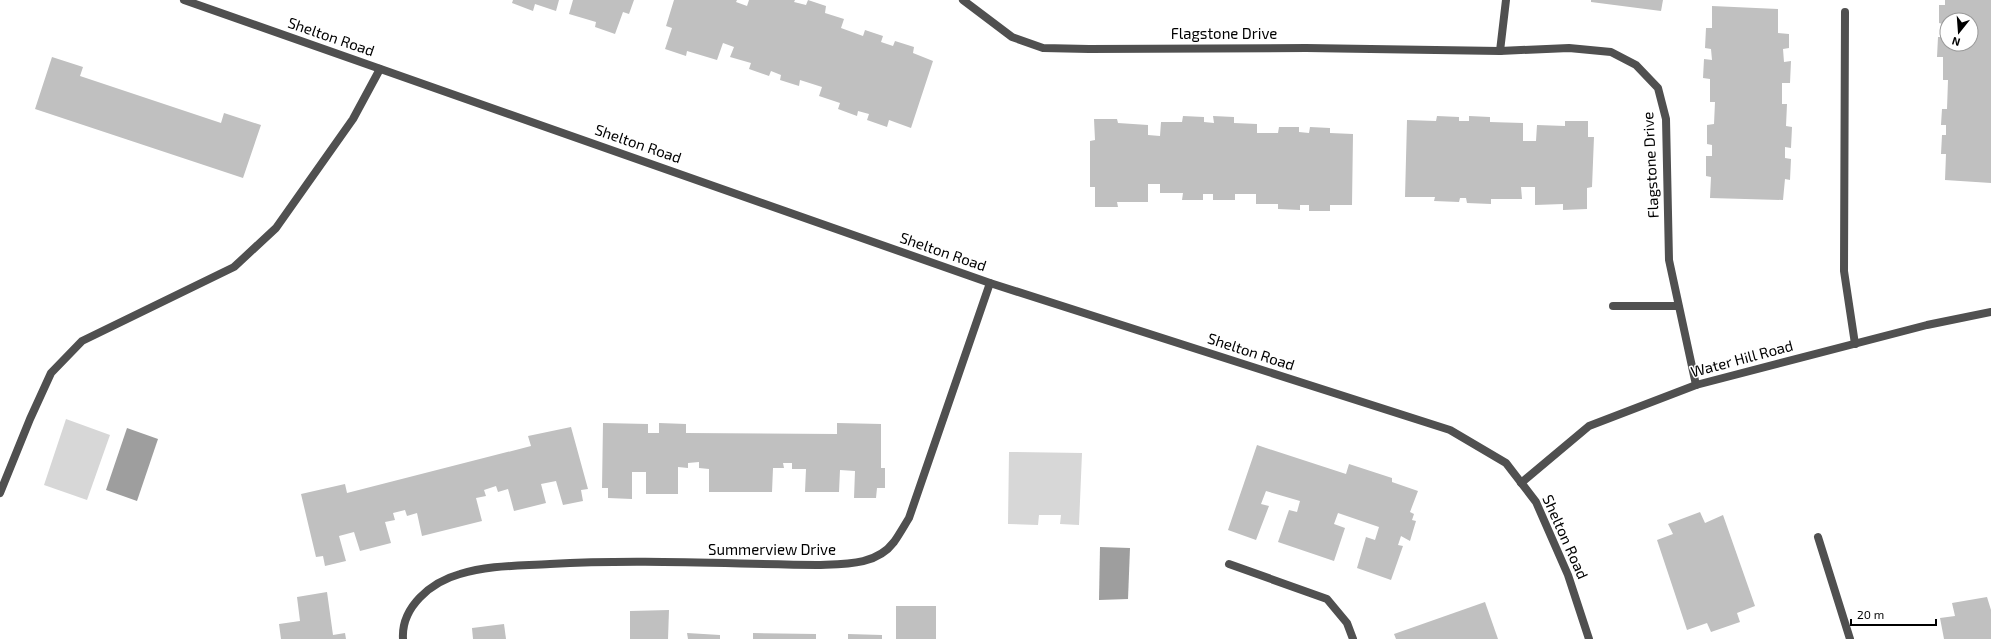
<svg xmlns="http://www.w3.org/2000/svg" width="1991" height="639" font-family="'Exo 2',sans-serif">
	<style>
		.green { fill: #d7d7d7 }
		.water { fill: #9e9e9e }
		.building { fill: #c0c0c0; fill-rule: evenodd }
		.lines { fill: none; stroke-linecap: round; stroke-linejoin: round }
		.service { stroke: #505050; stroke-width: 8 }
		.minor { stroke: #505050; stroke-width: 8 }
		.tertiary { stroke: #505050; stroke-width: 8 }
		.labels { text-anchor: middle; stroke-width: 3; stroke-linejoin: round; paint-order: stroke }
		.street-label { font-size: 15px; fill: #000; stroke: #fff }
	</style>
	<rect width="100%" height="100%" fill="#fff"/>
	<g class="green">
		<polygon points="66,419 110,435 87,500 44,485"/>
		<polygon points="1009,452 1082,453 1079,525 1060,524 1061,515 1039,515 1038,525 1008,524"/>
	</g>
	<g class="water">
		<polygon points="127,428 158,439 137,501 106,490"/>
		<polygon points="1100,547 1130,548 1128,599 1099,600"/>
	</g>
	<g class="building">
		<polygon points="513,0 559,0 556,11 535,4 533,11 512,3"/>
		<polygon points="573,0 634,0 629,14 623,12 615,34 595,27 596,22 569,14"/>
		<polygon points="674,0 737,0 736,2 747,6 749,0 795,0 794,2 806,5 808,0 826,6 825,13 844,19 841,28 863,36 865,30 883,36 881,42 893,46 895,41 914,47 913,53 933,61 911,128 889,120 887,127 867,120 869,114 858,111 857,116 838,109 840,103 819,96 822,87 800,80 799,86 780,80 781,75 771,71 769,76 749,69 751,63 730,57 734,47 723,43 717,60 687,51 686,56 665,49 672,28 666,26"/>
		<polygon points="1591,0 1663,0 1661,11 1591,2"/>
		<path d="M 1945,0 L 1991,0 L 1991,183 L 1945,180 L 1946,154 L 1941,154 L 1942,135 L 1946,135 L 1946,125 L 1941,125 L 1942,109 L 1947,109 L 1948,80 L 1943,80 L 1943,57 L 1937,57 L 1938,37 L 1943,37 L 1943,24 L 1939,23 L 1939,5 L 1945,5 ZM 1947,20 L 1971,20 L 1971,44 L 1947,44 Z"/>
		<polygon points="1712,6 1778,9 1778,33 1789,34 1789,48 1783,49 1784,62 1791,61 1790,83 1782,83 1782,104 1787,104 1786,126 1792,127 1791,148 1785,147 1785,158 1791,159 1790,180 1785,179 1783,200 1710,198 1711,177 1706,176 1706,156 1712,156 1712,145 1707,144 1707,125 1714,124 1715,102 1710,102 1710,79 1703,78 1704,59 1712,60 1711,49 1705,48 1706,28 1712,28"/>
		<polygon points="52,57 83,67 80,76 221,123 224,113 261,125 243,178 35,109"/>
		<polygon points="1183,116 1204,117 1204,122 1214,123 1213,116 1234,117 1234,123 1257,124 1257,133 1278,133 1279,127 1299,127 1299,132 1309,133 1310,127 1330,128 1330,133 1353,134 1352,205 1330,205 1330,211 1309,211 1309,205 1300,205 1300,210 1278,209 1278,204 1256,204 1256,194 1235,194 1235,200 1213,200 1213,194 1203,194 1203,200 1182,200 1183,193 1160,193 1160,184 1148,184 1148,202 1117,202 1118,207 1095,207 1095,187 1090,187 1090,141 1095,140 1094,119 1117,119 1118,123 1148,125 1148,135 1160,136 1161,122 1182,122"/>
		<polygon points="1437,116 1459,117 1459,121 1469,121 1469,116 1490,117 1490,122 1523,123 1523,141 1536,141 1537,125 1565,126 1565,121 1588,121 1588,137 1594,137 1592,187 1587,188 1587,209 1563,210 1563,204 1535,205 1535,187 1521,187 1522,199 1491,199 1491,204 1467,203 1466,198 1460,198 1459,202 1434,201 1435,197 1405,197 1407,120 1436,121"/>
		<polygon points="603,423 648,424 648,433 659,433 659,423 686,424 686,433 837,434 837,423 881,424 881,468 885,468 885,488 877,488 876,498 854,498 855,471 840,470 839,492 805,492 806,469 792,469 792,463 783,463 784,468 773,468 772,492 709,492 709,469 699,468 699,462 688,463 688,468 678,467 678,494 646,494 646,472 632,472 632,499 608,498 608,488 602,488"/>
		<polygon points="571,427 588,489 581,490 583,501 563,505 556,481 541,484 546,503 514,511 508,489 498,492 496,486 484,490 486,496 476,498 482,521 422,536 417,513 407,516 405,510 393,513 395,520 385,522 391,543 360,551 354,532 339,536 346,561 325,566 323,556 316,557 301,494 345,484 347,493 531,446 528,436"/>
		<polygon points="1257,445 1346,474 1349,464 1392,478 1392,482 1418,491 1410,512 1414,514 1412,520 1416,521 1410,541 1401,536 1398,545 1403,546 1391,580 1357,568 1366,537 1375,540 1379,527 1338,513 1334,524 1345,528 1334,561 1278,542 1289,510 1297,512 1300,501 1266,491 1261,504 1269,506 1256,540 1228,530"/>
		<polygon points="1700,512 1705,523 1723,515 1755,606 1737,613 1740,622 1711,632 1707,623 1687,630 1657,540 1673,534 1668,524"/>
		<polygon points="327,592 333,635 345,633 346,639 281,639 279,624 300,621 297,597"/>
		<polygon points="1987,597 1991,610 1991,639 1944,639 1940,618 1955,616 1952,603"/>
		<polygon points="1485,602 1498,639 1396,639 1394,634"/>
		<rect x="896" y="606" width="40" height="33"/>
		<polygon points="669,610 668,639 630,639 630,611"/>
		<polygon points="504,624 506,639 473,639 472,628"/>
		<polygon points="687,633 720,635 720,639 688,639"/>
		<polygon points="753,633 816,634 816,639 753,639"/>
		<polygon points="848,634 882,635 882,639 848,639"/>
	</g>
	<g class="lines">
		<g class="service">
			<polyline points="1845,12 1844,271 1855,344"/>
			<polyline points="1613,306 1678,306"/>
		</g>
		<g class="minor">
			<polyline points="963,0 1012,37 1043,48 1089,49 1306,48 1500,51 1569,48 1611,52 1636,65 1658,88 1666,119 1669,260 1696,385"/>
			<polyline points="1500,51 1506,0"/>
			<polyline points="1521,483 1589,426 1696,385 1927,325 1991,312"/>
			<polyline points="0,493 30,419 51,373 82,341 234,267 276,228 353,119 380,69"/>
			<polyline points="1818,537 1850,639"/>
			<polyline points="1229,564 1327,599 1347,623 1353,639"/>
			<path d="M 403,639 C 401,607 431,582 460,574 C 489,565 521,566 550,564 C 639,559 728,564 817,565 C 844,564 876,566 894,542 C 899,535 904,526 909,518 L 990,283"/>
		</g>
		<polyline class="tertiary" points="184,0 990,283 1450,430 1506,463 1536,502 1568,575 1589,639"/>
	</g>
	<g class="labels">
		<g class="street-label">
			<text x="1224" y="39">Flagstone Drive</text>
			<text transform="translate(331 37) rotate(19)" y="5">Shelton Road</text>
			<text transform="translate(638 144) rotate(19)" y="5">Shelton Road</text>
			<text transform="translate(1651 165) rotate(-93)" y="5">Flagstone Drive</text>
			<text transform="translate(943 252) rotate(19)" y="5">Shelton Road</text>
			<text transform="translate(1251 352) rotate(18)" y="5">Shelton Road</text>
			<text transform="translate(1742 359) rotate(-15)" y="5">Water Hill Road</text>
			<text transform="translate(1565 537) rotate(66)" y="5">Shelton Road</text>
			<text x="772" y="555">Summerview Drive</text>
		</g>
	</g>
	<g transform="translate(1959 32) rotate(197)"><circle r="19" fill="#ffffff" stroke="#999999"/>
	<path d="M0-3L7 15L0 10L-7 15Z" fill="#000000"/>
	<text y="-6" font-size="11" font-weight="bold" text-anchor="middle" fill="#000000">N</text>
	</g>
	<path d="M1851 619v6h85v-6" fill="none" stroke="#000000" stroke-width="2"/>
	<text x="1857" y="619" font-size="12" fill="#000000" stroke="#ffffff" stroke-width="3" paint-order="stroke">20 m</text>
</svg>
